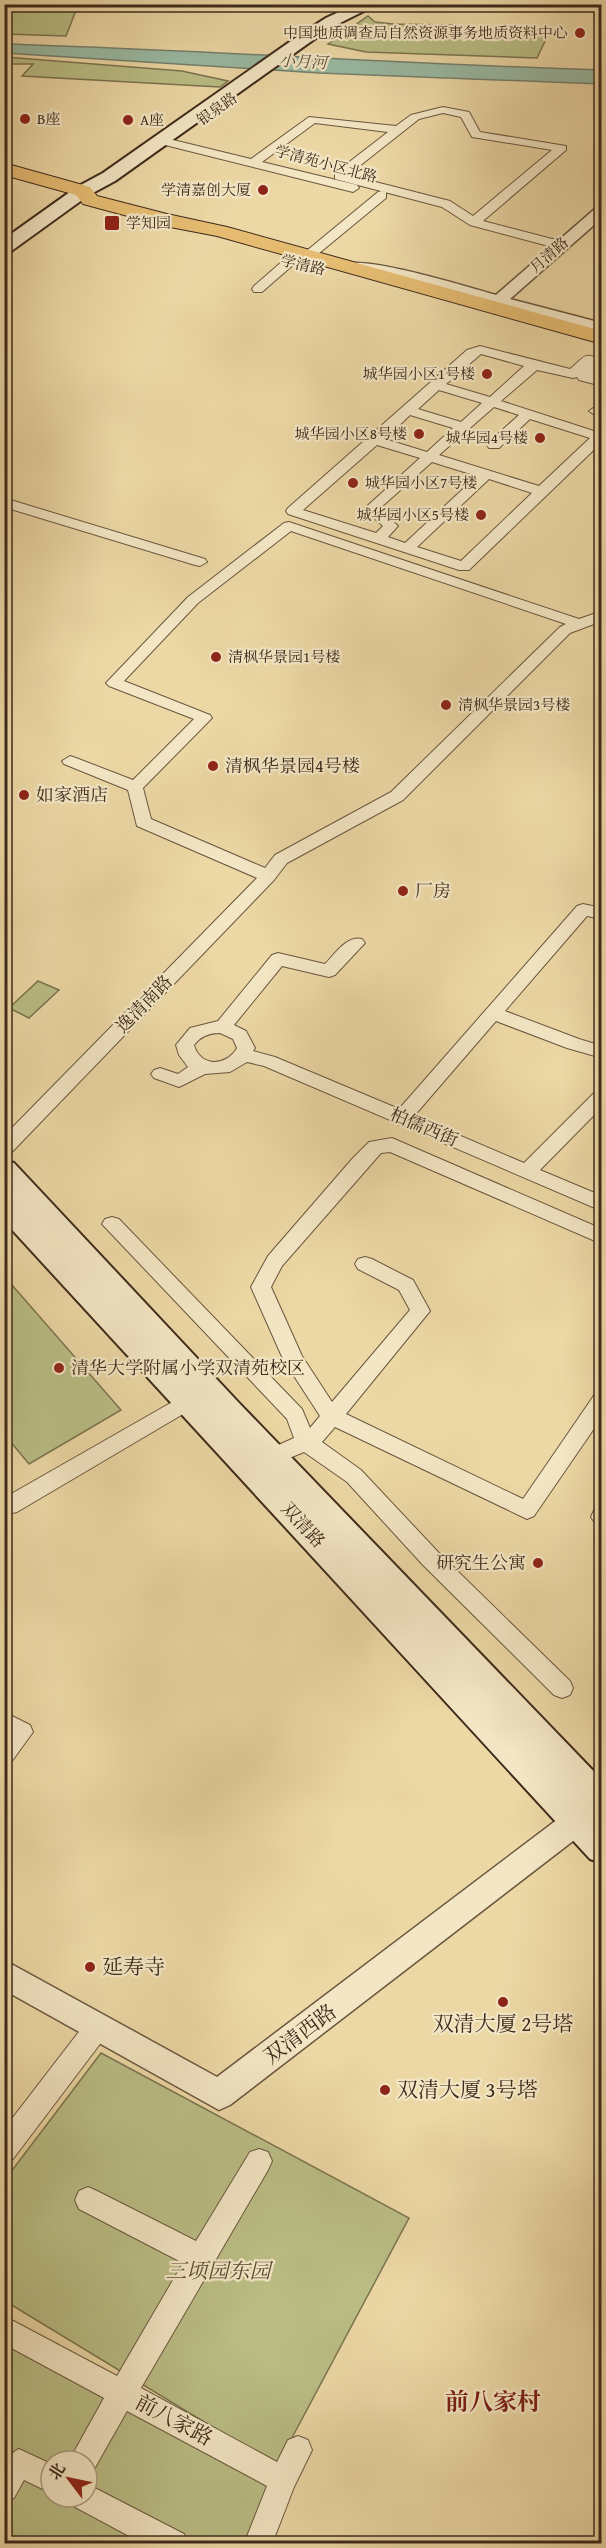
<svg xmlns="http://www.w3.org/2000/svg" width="606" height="2548" font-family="'Gentium Book Plus','Noto Serif SC',serif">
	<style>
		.green { fill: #babe85; stroke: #7c7450; stroke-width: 1.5; fill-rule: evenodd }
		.water { fill: #99baa4; stroke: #75806e; stroke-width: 1.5 }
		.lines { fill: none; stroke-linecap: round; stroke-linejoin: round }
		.minor-casing { stroke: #6a563e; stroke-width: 2 }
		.tertiary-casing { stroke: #6a563e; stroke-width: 3 }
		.secondary-casing { stroke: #3e2a1c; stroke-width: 4 }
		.primary-casing { stroke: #3e2a1c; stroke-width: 2 }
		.minor { fill: #f3e6c4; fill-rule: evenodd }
		.tertiary { fill: #f3e6c4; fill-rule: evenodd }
		.secondary { fill: #f3e6c4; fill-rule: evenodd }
		.primary { fill: #e6bc72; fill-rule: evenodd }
		.poi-dot { fill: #8f2418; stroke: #f3e6c4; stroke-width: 2 }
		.labels { text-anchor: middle; stroke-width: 4.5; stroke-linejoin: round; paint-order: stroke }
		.far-poi-label { font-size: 15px; fill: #3e2a1c; stroke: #f3e6c4; text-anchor: end }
		.far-street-label { font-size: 15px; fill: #3e2a1c; stroke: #f3e6c4 }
		.far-water-label { font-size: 16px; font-style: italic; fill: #554e3e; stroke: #f3e6c4 }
		.poi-label { font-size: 18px; fill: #3e2a1c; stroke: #f3e6c4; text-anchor: start }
		.street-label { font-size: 18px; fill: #3e2a1c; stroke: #f3e6c4 }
		.near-poi-label { font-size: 21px; fill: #3e2a1c; stroke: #f3e6c4; text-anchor: start }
		.near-street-label { font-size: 21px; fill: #3e2a1c; stroke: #f3e6c4 }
		.near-park-label { font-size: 21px; font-style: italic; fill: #574831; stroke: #f3e6c4 }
		.near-neighbourhood-label { font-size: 24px; font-weight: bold; fill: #7a1f14; stroke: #f3e6c4 }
	</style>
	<rect width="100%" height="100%" fill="#ecd8a5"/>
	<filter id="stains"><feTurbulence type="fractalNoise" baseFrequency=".00333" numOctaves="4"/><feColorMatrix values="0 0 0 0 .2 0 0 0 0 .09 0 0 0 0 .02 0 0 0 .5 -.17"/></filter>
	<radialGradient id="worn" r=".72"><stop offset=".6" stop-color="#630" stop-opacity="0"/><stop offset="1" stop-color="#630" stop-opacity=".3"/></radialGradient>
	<g class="green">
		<polygon points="5,4 78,4 78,5 66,36 5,34"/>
		<polygon points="368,16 375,22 394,24 453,25 477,30 506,28 550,31 537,58 366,52 328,44"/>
		<polygon points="5,57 182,71 228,81 220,87 22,76 33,64 10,64 5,71"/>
		<polygon points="38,981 59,990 29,1018 9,1008"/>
		<polygon points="5,1277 121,1410 29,1464 5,1435"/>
		<polygon points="101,2053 409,2218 277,2466 5,2301 4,2181"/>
		<path d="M 4,2340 L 275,2486 L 250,2543 L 5,2543 ZM 51,2461 L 87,2461 L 87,2497 L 51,2497 Z"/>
	</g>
	<path class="water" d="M 5,44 C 204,50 402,64 601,70 L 601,84 L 319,73 L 5,53 Z"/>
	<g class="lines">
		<defs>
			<g id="minor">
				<path d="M 443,107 L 469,112 L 480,132 L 566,146 L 566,150 L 483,221 L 564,242 L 566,245 L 564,248 L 560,249 L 470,225 L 442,207 L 335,179 L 335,173 L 388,132 L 315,123 L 262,162 L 357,185 L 359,188 L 353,192 L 165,145 L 163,143 L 169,139 L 251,159 L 309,117 L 396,126 L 411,115 ZM 443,113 L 461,117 L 472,137 L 552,150 L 473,216 L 450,201 L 348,175 L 419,119 Z"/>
				<polygon points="382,191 386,192 386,198 312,259 304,259 302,256 304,253 378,192"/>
				<polygon points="289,258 293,259 295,262 293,265 262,292 254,292 252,289 254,286 285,259"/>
				<path d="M 480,346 L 570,369 C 587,355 582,353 602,359 L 602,367 L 593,375 L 602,378 L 602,386 L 579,380 L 577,377 L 573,378 L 537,370 L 501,401 L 597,432 L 602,430 L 602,442 L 469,570 L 459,570 L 288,514 L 286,511 L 288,508 L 467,350 ZM 481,354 L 524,366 L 490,397 L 446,384 ZM 439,390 L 482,403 L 461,422 L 418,409 ZM 494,407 L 519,415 L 489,442 L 487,445 L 489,448 L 499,448 L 530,419 L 590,438 L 539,486 L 439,455 ZM 410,415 L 453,428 L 427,452 L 385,439 ZM 377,445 L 420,458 L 364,509 L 383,526 L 376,533 L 303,510 ZM 432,462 L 477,476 L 405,543 L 388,537 L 398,526 L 379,509 ZM 489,479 L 532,493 L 461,561 L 417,547 Z"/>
				<polygon points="602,402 602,420 589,411"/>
				<polygon points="4,498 205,559 207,562 200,566 195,565 4,507"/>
				<path d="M 289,522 L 579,619 L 602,611 L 602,621 L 570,633 L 403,800 L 287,863 L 274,880 L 11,1153 L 4,1154 L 4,1136 L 257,878 L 137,826 L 128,790 L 64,764 L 62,761 L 70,756 L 76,758 L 133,780 L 194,719 L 109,686 L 106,683 L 188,597 L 284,523 ZM 291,531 L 566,624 L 560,627 L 391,792 L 275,855 L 265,868 L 151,819 L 143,788 L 212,718 L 210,715 L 124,681 L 198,603 Z"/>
				<path d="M 583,904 L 602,908 L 602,919 L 587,916 L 505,1011 L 579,1039 L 602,1046 L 602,1058 L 567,1048 L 496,1021 L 414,1116 L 524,1163 L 596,1091 L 602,1089 L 602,1107 L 540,1170 L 602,1196 L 602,1211 L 264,1066 L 247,1062 L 230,1072 L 205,1074 L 179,1087 L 154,1078 L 151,1074 L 154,1070 L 160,1068 L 178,1074 L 188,1067 L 179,1055 L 176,1045 L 190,1028 L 218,1021 L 272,955 L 278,953 L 325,964 C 335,954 347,935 362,939 L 365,943 L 335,975 L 329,977 L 282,966 L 234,1025 L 246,1031 L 255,1048 L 253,1051 L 275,1057 L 399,1109 L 577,906 ZM 220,1033 L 233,1039 L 237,1048 C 226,1067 200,1067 194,1045 C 201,1036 209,1033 220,1033 Z"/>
				<polygon points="392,1138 602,1229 602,1244 390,1152 381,1153 282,1266 271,1287 302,1356 332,1402 410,1310 399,1290 358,1269 355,1264 358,1259 365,1257 372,1259 413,1280 430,1311 346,1414 523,1499 595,1394 602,1392 602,1417 534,1516 527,1519 335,1427 322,1442 361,1470 439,1553 570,1681 573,1688 570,1695 562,1698 554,1695 423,1565 347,1482 304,1452 263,1469 256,1467 253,1461 256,1455 294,1438 287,1419 102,1224 105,1219 112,1217 119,1219 302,1409 310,1428 320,1416 283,1359 251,1287 268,1256 353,1158 369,1142"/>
				<polygon points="188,1393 195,1395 198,1401 195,1407 17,1512 4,1515 4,1498"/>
				<polygon points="602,1506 602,1525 595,1523 591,1517 595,1508"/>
				<polygon points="4,1712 30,1725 33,1732 12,1761 4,1764"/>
				<polygon points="97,2016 106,2020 109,2028 106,2036 13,2159 4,2162 4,2129 88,2020"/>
				<polygon points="259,2149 268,2152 272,2161 268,2170 141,2388 277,2462 288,2440 298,2436 308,2440 312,2450 294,2487 272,2544 244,2544 267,2486 127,2411 93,2471 87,2473 87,2461 69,2461 104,2398 4,2344 4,2316 117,2376 183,2263 79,2209 75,2200 79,2191 88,2187 97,2191 196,2241 250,2152"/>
				<path d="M 19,2449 L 51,2464 L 51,2493 L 24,2480 L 14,2498 L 4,2502 C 4,2481 0,2458 19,2449 Z"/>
				<polygon points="87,2484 184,2534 188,2544 144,2544 75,2507 71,2497 87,2497"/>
			</g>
			<g id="tertiary">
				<path d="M 602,206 L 602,218 L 510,299 L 602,323 L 602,333 L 383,275 L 346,269 L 343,266 C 355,252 474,289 496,295 L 597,207 Z"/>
				<polygon points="586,1795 596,1799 600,1808 586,1831 230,2105 219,2110 4,1990 4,1960 217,2077 566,1813 576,1799"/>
			</g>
			<g id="secondary">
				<polygon points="356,4 378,4 338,24 313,40 115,181 89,195 10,252 4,253 4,239 77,187 103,173 301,34 326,18"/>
				<polygon points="4,1160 14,1163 239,1403 602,1780 602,1819 594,1816 602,1824 602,1863 590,1859 4,1221 4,1193 11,1195 4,1188"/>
			</g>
			<polygon id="primary" points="4,163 90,187 97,196 167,214 227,227 602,331 602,344 217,236 165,226 83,204 76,195 4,175"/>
		</defs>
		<use href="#minor" class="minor-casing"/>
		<use href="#tertiary" class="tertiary-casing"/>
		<use href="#secondary" class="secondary-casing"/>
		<use href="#primary" class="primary-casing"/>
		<use href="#minor" class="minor"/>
		<use href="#tertiary" class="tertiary"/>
		<use href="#secondary" class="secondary"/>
		<use href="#primary" class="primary"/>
	</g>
	<g class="poi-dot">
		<circle cx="580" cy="33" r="6"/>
		<circle cx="25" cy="119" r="6"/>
		<circle cx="128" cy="120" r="6"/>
		<circle cx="263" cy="190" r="6"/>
		<rect x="104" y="215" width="16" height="16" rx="3"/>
		<circle cx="487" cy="374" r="6"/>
		<circle cx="419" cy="434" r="6"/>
		<circle cx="540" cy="438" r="6"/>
		<circle cx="353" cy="483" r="6"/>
		<circle cx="481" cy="515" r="6"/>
		<circle cx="216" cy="657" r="6"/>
		<circle cx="446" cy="705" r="6"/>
		<circle cx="213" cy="766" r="6"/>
		<circle cx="24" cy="795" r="6"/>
		<circle cx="403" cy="891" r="6"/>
		<circle cx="59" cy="1368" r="6"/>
		<circle cx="538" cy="1563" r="6"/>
		<circle cx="90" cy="1967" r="6"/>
		<circle cx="503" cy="2002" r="6"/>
		<circle cx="385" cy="2090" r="6"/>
	</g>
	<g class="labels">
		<g class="far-poi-label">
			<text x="568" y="38">中国地质调查局自然资源事务地质资料中心</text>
			<text x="37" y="124" text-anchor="start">B座</text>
			<text x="140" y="125" text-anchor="start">A座</text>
			<text x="251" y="195">学清嘉创大厦</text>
			<text x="126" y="228" text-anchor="start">学知园</text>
			<text x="475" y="379">城华园小区1号楼</text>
			<text x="407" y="439">城华园小区8号楼</text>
			<text x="528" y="443">城华园4号楼</text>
			<text x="365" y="488" text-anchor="start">城华园小区7号楼</text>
			<text x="469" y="520">城华园小区5号楼</text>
			<text x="228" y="662" text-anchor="start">清枫华景园1号楼</text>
			<text x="458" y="710" text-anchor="start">清枫华景园3号楼</text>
		</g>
		<g class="far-street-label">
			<text transform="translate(217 109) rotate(-35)" y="5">银泉路</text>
			<text transform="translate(326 164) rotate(15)" y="5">学清苑小区北路</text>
			<text transform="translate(549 255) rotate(-41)" y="5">月清路</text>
			<text transform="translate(303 265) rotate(13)" y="5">学清路</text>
		</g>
		<g class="far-water-label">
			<text transform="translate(303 61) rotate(3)" y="6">小月河</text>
		</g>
		<g class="poi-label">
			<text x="225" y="772">清枫华景园4号楼</text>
			<text x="36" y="801">如家酒店</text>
			<text x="415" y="897">厂房</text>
			<text x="71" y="1374">清华大学附属小学双清苑校区</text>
			<text x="526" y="1569" text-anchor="end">研究生公寓</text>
		</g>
		<g class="street-label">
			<text transform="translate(144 1004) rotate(-46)" y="6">逸清南路</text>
			<text transform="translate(424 1127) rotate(23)" y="6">柏儒西街</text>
			<text transform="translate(303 1525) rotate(47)" y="6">双清路</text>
		</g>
		<g class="near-poi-label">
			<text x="102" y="1974">延寿寺</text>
			<text x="503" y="2031" text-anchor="middle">双清大厦 2号塔</text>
			<text x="397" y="2097">双清大厦 3号塔</text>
		</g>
		<g class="near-street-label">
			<text transform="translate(300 2034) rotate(-37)" y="7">双清西路</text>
			<text transform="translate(174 2420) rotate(28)" y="7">前八家路</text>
		</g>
		<g class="near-park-label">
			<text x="218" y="2278">三顷园东园</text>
		</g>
		<g class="near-neighbourhood-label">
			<text x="493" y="2410">前八家村</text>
		</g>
	</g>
	<rect width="606" height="2548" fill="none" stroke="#ecd8a5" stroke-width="24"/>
	<rect x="6" y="6" width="594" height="2536" fill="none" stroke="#3e2a1c" stroke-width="3"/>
	<rect x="12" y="12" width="582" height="2524" fill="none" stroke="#3e2a1c" stroke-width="1.5"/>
	<g transform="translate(69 2479) rotate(302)"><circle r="28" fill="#f3e6c4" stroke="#ab9b81" stroke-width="1.5"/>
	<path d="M0-4.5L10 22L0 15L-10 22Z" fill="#8f2418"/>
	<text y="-9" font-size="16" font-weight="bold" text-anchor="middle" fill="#3e2a1c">北</text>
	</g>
	<rect width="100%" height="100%" filter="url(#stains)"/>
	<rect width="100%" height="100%" fill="url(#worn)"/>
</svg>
